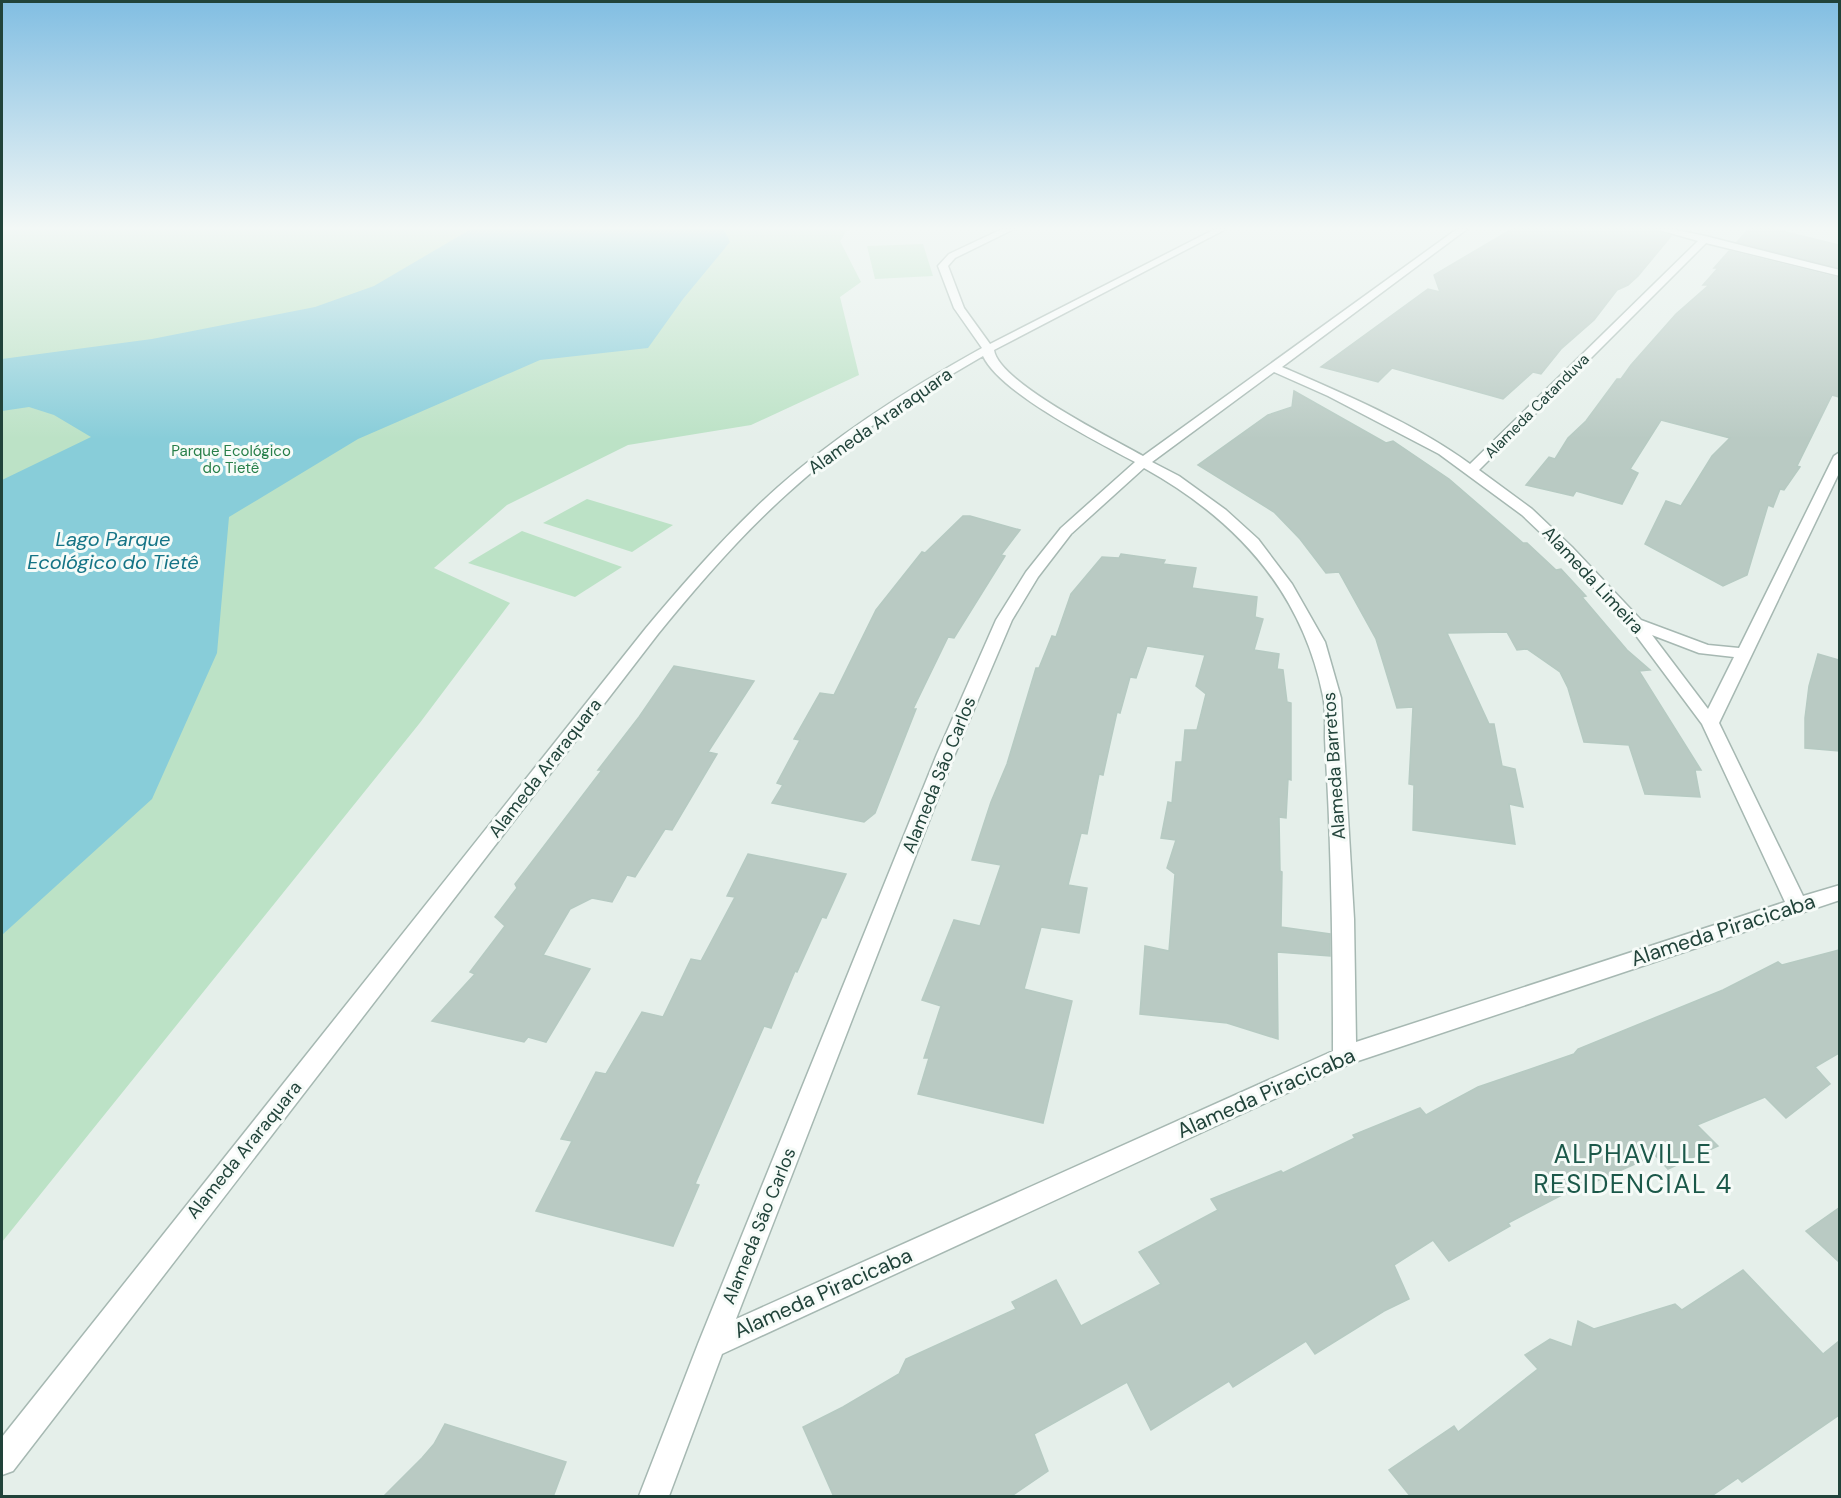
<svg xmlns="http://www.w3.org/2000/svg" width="1841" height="1498" font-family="'DM Sans',sans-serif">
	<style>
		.green { fill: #bce2c6 }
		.water { fill: #88cdd9 }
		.building { fill: #b9cac3; stroke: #b6cac2; stroke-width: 1.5 }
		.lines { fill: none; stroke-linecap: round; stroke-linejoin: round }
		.minor-casing { stroke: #a6b8b2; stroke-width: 3 }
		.minor { fill: #fff; fill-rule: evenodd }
		.labels { text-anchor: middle; stroke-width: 6; stroke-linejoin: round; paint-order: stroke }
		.far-street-label { font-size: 15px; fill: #21433a; stroke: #f6fbf8 }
		.far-park-label { font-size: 15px; fill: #277f49; stroke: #f6fbf8 }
		.street-label { font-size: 18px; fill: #21433a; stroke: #f6fbf8 }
		.water-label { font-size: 20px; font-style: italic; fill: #157486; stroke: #f6fbf8 }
		.near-street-label { font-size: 21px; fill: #21433a; stroke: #f6fbf8 }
		.near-quarter-label { font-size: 26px; letter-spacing: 1.5px; fill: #1b5849; stroke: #f6fbf8 }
	</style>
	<rect width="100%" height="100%" fill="#e5efea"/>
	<g class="green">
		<polygon points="2,229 848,229 840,241 861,282 840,297 859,375 751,425 628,445 507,505 434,568 510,603 419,724 2,1242"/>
		<polygon points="923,244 933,276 875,279 867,246"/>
		<polygon points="587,499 673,525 632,552 543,523"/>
		<polygon points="522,531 622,567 575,597 468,563"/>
	</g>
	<polygon class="water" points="471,229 724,229 730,242 683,299 648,348 540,360 358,439 229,517 217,653 152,799 2,935 2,480 91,437 54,415 29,407 2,411 2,359 152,339 315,307 374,286"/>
	<g class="building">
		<polygon points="1512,229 1654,229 1671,236 1638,276 1628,285 1617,290 1594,320 1561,349 1541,374 1533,372 1503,399 1392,368 1378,382 1321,367 1428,289 1440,292 1434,275"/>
		<polygon points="1749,229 1774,229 1839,245 1839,268 1737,242"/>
		<polygon points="1729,251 1839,278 1839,397 1832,395 1797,466 1800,467 1784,490 1780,489 1773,507 1768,505 1747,575 1723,586 1645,544 1666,501 1681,506 1712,456 1730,438 1661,420 1630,469 1638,473 1622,504 1576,491 1573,496 1526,485 1549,457 1555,459 1568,438 1586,421 1617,379 1621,379 1631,365 1676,314 1709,285 1703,285 1718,268 1714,268"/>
		<polygon points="1294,391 1386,443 1393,441 1449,479 1523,543 1527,543 1556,570 1561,569 1586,596 1582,597 1627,650 1650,670 1639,671 1701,770 1695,770 1700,797 1645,794 1629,745 1584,742 1568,688 1560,672 1527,649 1517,650 1507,632 1447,633 1489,724 1494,724 1502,766 1515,769 1523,807 1509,804 1515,844 1413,830 1414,785 1409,784 1413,707 1397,708 1376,639 1339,572 1326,573 1300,539 1274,512 1198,465 1268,415 1292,407"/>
		<polygon points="963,516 970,516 1020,530 1001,555 1005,556 954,638 948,637 913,709 916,709 875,813 864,822 772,803 783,785 777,783 800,740 794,739 820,693 834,695 876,610 922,552 925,553"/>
		<polygon points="1121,554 1165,560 1163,564 1196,568 1192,588 1257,597 1255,617 1263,619 1254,650 1279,654 1277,669 1283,670 1287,702 1291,703 1291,780 1288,779 1286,818 1279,817 1280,871 1282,872 1281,927 1330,934 1330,956 1277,952 1278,1039 1227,1023 1140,1014 1145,946 1169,951 1175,874 1167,868 1176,840 1161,838 1168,802 1172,803 1176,762 1182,762 1185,730 1197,730 1206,694 1196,686 1205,655 1147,646 1136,678 1130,677 1120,713 1117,712 1103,775 1099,774 1087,834 1081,833 1068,885 1087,888 1079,933 1041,927 1024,989 1072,1001 1043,1123 918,1094 929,1058 924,1058 941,1006 922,1000 954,920 980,926 1001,865 972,860 991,802 1007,764 1036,668 1039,668 1052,636 1056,637 1071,594 1102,557 1119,558"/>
		<polygon points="1818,654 1839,660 1839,751 1805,748 1805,718 1809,686"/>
		<polygon points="674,666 754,681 708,752 717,754 672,830 665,829 635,877 627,875 612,902 592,898 570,909 543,955 590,969 546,1042 528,1037 524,1042 432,1021 475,974 470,972 505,926 495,917 517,888 515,884 602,770 598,770 639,717"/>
		<polygon points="748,854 846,874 826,918 822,917 797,972 795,971 771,1028 764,1026 695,1184 699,1185 673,1246 536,1211 572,1141 561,1139 596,1072 606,1074 642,1012 663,1017 691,959 701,961 735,897 727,896"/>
		<polygon points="1839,950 1839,1053 1815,1067 1830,1084 1786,1118 1765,1097 1697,1125 1718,1146 1668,1169 1655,1155 1586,1186 1583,1184 1508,1223 1510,1226 1449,1261 1433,1240 1394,1265 1409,1299 1384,1311 1315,1354 1306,1341 1233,1387 1229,1381 1151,1430 1127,1382 1034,1434 1048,1471 1010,1497 834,1497 803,1427 843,1407 899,1374 906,1359 1016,1309 1012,1302 1056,1280 1081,1326 1161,1284 1139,1252 1218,1210 1211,1199 1281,1171 1283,1173 1355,1138 1353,1135 1420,1108 1426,1115 1478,1087 1574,1054 1578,1049 1723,990 1778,962 1782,965"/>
		<polygon points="1839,1208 1839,1262 1806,1231"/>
		<polygon points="1743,1270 1823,1354 1839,1341 1839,1415 1742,1482 1738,1478 1710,1497 1411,1497 1389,1470 1454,1426 1458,1432 1538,1369 1525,1355 1550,1339 1572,1347 1578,1321 1594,1329 1675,1304 1682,1310"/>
		<polygon points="445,1424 566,1462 553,1497 383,1497 422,1458 434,1444"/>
	</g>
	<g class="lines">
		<defs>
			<path id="minor" d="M 1002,229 L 1014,229 L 955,258 L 948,266 L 964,308 L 990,344 L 1215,229 L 1226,229 L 994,350 C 998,382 1113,439 1143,456 L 1457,229 L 1467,229 L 1282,367 C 1344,394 1416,424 1470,464 L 1698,241 L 1656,229 L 1672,229 L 1705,236 L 1840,270 L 1840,276 L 1706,243 L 1479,470 L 1532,509 L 1572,547 L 1641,620 L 1708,645 L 1739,648 L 1834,456 L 1840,452 L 1840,471 L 1719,723 L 1803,896 L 1840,885 L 1840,900 L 1352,1063 L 722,1354 L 669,1496 L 639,1496 L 698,1344 L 937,754 L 996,620 L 1026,572 L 1061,528 L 1135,462 C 1098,442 1000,393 983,356 C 915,395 846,440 788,493 C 740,536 698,585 658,634 L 13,1471 L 2,1475 L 2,1437 L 646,628 C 688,578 730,530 778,487 C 839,433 910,388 982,348 L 954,308 L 938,266 L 949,254 ZM 1274,372 L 1328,396 L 1439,454 L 1522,515 L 1562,553 L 1629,626 L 1702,724 L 1785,902 L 1356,1042 L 1354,919 L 1341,698 L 1325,642 L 1292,584 L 1258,539 L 1226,510 L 1179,476 L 1152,462 ZM 1144,468 C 1236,519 1302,591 1323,696 C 1326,709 1325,724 1325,737 C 1326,764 1328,791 1329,819 C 1332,896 1333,973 1333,1051 L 736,1319 L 955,754 L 1012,620 L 1038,577 L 1071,534 ZM 1652,635 L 1699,653 L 1734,657 L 1708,709 Z"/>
		</defs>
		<use href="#minor" class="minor-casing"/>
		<use href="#minor" class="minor"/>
	</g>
	<linearGradient id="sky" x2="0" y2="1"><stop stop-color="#81bee2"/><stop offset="0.52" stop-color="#f3f8f6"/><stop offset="1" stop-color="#f3f8f6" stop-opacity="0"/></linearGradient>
	<rect width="1841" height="439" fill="url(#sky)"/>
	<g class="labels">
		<g class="far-street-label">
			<text transform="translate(1537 406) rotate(-45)" y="5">Alameda Catanduva</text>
		</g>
		<g class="far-park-label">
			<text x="231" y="456">Parque Ecológico<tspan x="231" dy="17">do Tietê</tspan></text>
		</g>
		<g class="street-label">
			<text transform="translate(880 421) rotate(-35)" y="6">Alameda Araraquara</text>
			<text transform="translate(1593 580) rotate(47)" y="6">Alameda Limeira</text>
			<text transform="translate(1334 766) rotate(-94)" y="6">Alameda Barretos</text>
			<text transform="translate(545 768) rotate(-52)" y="6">Alameda Araraquara</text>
			<text transform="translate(939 775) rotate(-68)" y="6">Alameda São Carlos</text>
			<text transform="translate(244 1150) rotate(-51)" y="6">Alameda Araraquara</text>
			<text transform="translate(759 1226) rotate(-68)" y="6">Alameda São Carlos</text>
		</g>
		<g class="water-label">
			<text x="113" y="546">Lago Parque<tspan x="113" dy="23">Ecológico do Tietê</tspan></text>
		</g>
		<g class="near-street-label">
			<text transform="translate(1723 930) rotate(-18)" y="7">Alameda Piracicaba</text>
			<text transform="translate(1266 1093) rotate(-24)" y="7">Alameda Piracicaba</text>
			<text transform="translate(823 1293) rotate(-24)" y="7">Alameda Piracicaba</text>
		</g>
		<g class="near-quarter-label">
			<text x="1633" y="1163">ALPHAVILLE<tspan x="1633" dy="30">RESIDENCIAL 4</tspan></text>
		</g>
	</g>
	<rect width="1841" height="1498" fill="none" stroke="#21433a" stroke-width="6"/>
</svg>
